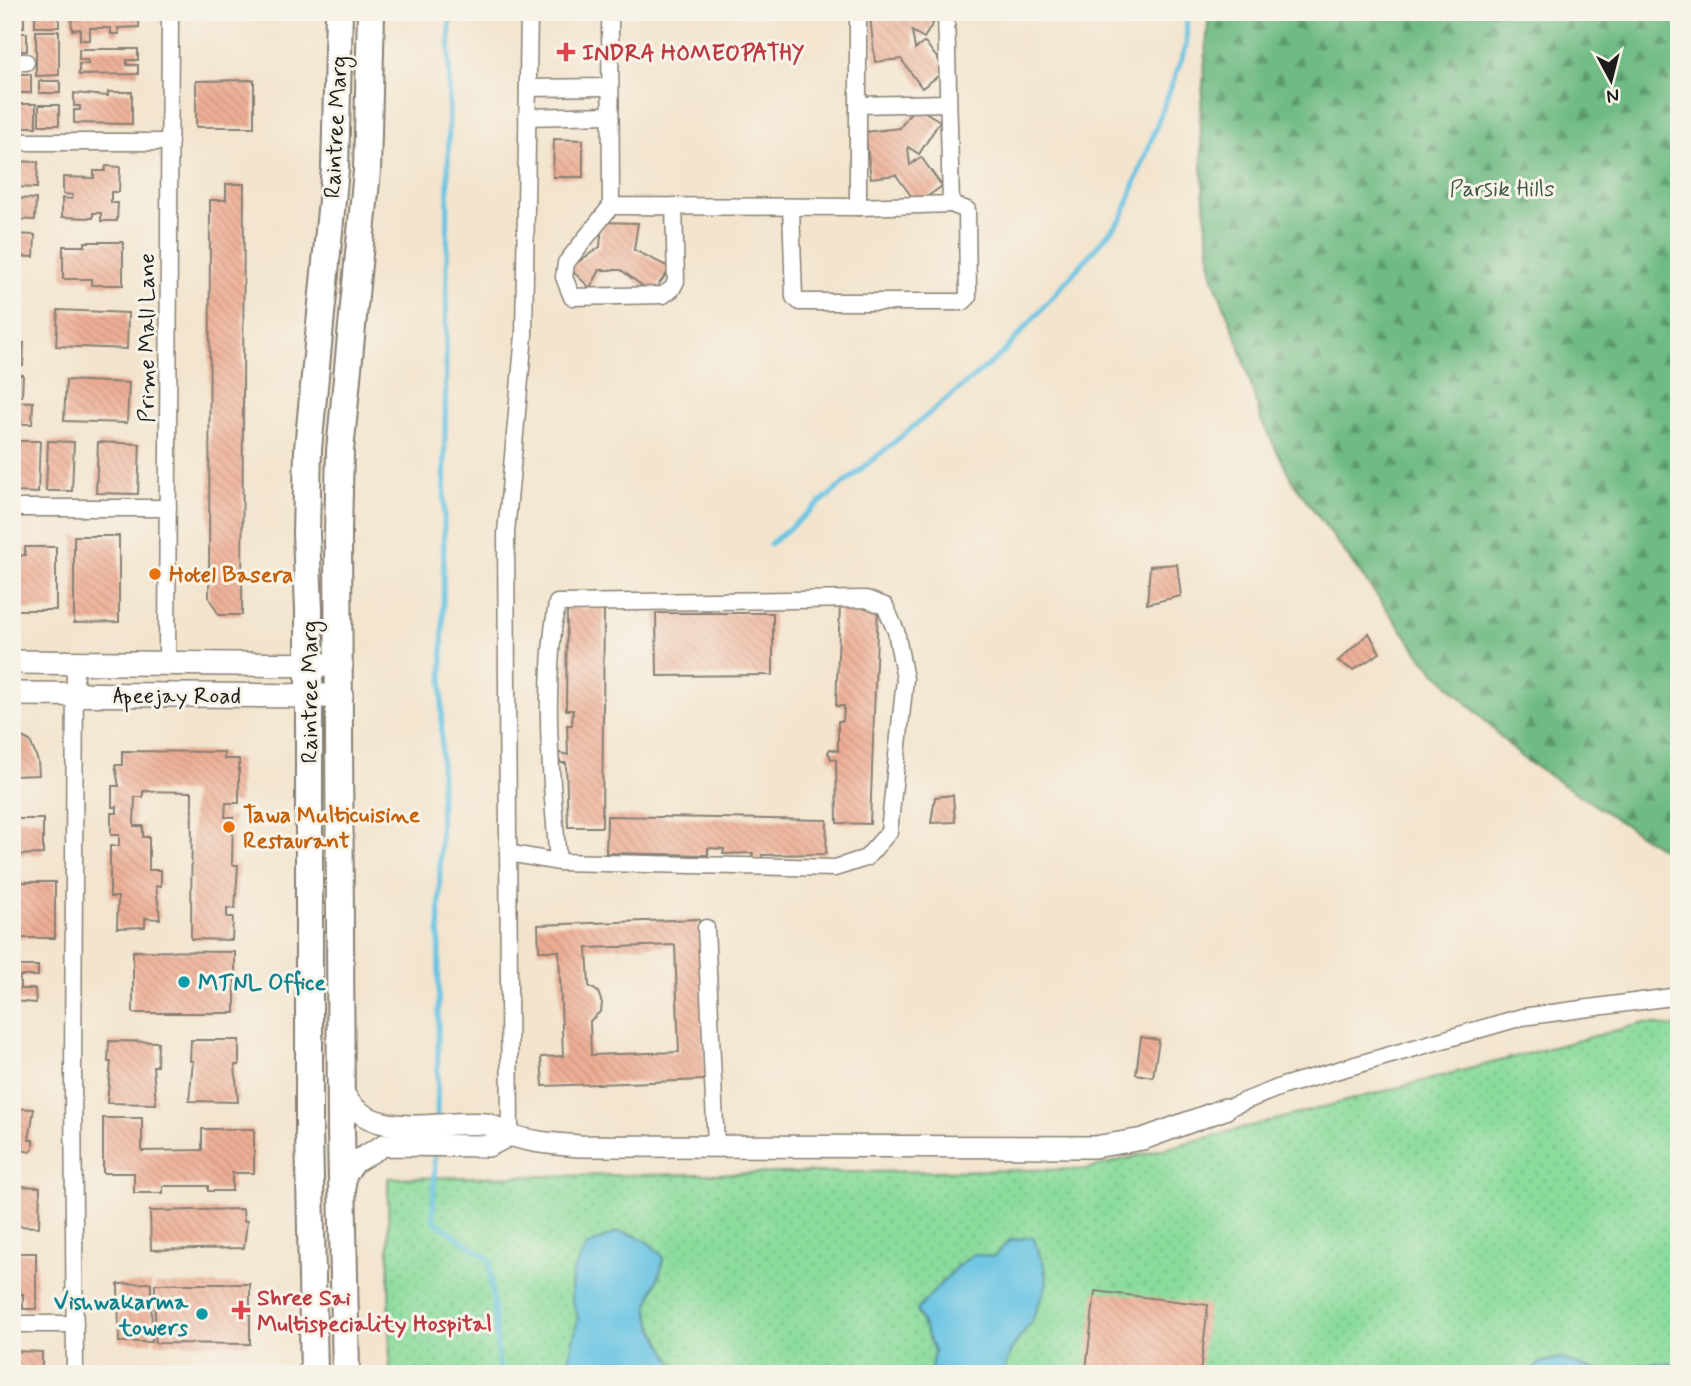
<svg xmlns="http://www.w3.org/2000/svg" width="1691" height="1386" font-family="Mynerve,sans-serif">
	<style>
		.grass { fill: url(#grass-dots); stroke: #537c5c; stroke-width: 2 }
		.forest { fill: url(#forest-firs); stroke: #466c50; stroke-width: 2 }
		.water { fill: #65c3e3; stroke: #407080; stroke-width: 2 }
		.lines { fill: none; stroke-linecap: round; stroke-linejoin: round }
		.stream { stroke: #65c3e3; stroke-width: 5 }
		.building { fill: url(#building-back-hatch); fill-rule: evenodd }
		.minor-casing { stroke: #888074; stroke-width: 19 }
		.tertiary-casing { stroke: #888074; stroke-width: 24 }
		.secondary-casing { stroke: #888074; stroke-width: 26 }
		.primary-casing { stroke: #888074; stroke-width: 30 }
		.minor { stroke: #fff; stroke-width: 16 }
		.tertiary { stroke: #fff; stroke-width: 21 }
		.secondary { stroke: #fff; stroke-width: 23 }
		.primary { stroke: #fff; stroke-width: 26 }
		.health-dot { fill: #e0444e; stroke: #f7f3e8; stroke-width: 2.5 }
		.food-dot { fill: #e8710a; stroke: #f7f3e8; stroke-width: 2.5 }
		.culture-dot { fill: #0f9aa8; stroke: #f7f3e8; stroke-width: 2.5 }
		.labels { text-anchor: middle; stroke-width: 6; stroke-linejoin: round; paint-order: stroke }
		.health-label { font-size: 23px; font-weight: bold; fill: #be3a42; stroke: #f7f3e8; text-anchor: start }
		.street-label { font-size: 23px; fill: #1c1c1c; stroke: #f7f3e8 }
		.park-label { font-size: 23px; fill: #3d5542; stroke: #f7f3e8 }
		.food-label { font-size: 23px; font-weight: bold; fill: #c56008; stroke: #f7f3e8; text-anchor: start }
		.culture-label { font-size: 23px; font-weight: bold; fill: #0d838f; stroke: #f7f3e8; text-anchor: start }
	</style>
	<defs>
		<pattern id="grass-dots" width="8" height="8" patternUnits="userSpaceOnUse" patternTransform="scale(1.75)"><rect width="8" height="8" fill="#8adb9c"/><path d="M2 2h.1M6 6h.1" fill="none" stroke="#76bb86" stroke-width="1.8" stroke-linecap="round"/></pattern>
		<pattern id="forest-firs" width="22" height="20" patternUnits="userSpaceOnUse" patternTransform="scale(1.75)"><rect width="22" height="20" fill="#6fbb84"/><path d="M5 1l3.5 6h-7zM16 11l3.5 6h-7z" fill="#5a976b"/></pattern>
		<pattern id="building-back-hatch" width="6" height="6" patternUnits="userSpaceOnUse" patternTransform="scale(1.75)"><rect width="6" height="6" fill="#edad94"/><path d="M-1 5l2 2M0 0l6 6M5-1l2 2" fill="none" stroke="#cb947f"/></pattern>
	</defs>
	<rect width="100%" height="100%" fill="#f7f3e8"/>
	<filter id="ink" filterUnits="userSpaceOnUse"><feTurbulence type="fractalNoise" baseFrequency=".0143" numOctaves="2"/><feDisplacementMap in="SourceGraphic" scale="14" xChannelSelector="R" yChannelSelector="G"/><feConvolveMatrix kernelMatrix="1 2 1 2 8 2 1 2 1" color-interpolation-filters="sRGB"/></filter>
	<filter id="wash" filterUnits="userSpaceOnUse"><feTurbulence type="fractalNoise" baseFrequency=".00686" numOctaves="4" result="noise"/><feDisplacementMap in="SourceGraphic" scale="28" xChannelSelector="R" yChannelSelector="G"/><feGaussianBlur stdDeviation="1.57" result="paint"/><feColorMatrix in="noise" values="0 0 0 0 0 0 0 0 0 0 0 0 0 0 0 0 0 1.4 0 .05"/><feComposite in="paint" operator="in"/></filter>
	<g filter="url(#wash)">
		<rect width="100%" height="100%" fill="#f3e4cd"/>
		<polygon class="grass" points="1644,1023 1679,1028 1679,1374 390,1374 388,1178 1087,1169"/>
		<polygon class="forest" points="1209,12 1679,12 1679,860 1521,757 1424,660 1293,482 1261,420 1239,344 1212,275 1204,203 1200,119"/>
		<g class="water">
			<path d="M 617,1232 C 637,1233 650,1241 663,1257 C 663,1275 651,1288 649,1306 C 648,1330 671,1352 677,1374 L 566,1374 L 578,1318 L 571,1296 L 572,1273 L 587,1246 Z"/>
			<polygon points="1033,1237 1044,1265 1047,1283 1032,1321 1011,1350 1003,1374 930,1374 934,1351 917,1310 955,1268 974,1254 993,1257 1010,1240"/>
			<path d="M 1559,1358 C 1574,1363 1592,1371 1607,1371 C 1634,1372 1646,1357 1679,1366 L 1679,1374 L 1530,1374 L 1540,1363 Z"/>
		</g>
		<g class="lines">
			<g class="stream">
				<polyline points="770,544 1003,353 1122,218 1186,47 1187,12"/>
				<polyline points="437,1121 450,12"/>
				<polyline points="435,1151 433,1220 489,1259 500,1374"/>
			</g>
		</g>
		<g id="blocks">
			<g class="building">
				<rect x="12" y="12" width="12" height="15"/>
				<rect x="35" y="12" width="24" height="15"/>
				<polygon points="71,12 139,12 139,27 118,28 119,34 111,34 111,28 90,28 90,40 80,40 80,29 72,30"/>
				<polygon points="904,12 940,12 924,38 912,31 915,49 925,42 946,70 922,88 901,59 875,62 870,16"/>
				<polygon points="36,31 59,31 59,75 36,76"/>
				<rect x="12" y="33" width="15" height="18"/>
				<polygon points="79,49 138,49 138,60 127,60 127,65 138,65 138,74 79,75 79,64 88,64 88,60 79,60"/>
				<rect x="12" y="74" width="19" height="19"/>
				<polygon points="254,80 254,127 196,127 196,81"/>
				<rect x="39" y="81" width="21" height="12"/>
				<polygon points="108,92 132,92 132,124 74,123 74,110 80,110 80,106 74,106 74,93 108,96"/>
				<rect x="17" y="104" width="19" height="23"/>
				<rect x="39" y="105" width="20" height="20"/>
				<polygon points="915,106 940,121 919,154 908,147 910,165 921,157 942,186 917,204 896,175 871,178 865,132 900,128"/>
				<polygon points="554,139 583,140 583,177 553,177"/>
				<polygon points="12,161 38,162 37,188 12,187"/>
				<polygon points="106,166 120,167 119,192 111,192 111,203 118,203 117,221 101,221 101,213 93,213 93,218 62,217 62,198 72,199 73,195 63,194 63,177 94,178 94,171 105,171"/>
				<polygon points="226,184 244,184 242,615 219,615 209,598 210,200 226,200"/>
				<polygon points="12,198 36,199 35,220 12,219"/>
				<polygon points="602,222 638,223 634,250 671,268 652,293 621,270 600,270 590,288 569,268 600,247"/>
				<polygon points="12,234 35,235 34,257 12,256"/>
				<polygon points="85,242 123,242 123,285 91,285 91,279 63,279 63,246 85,246"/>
				<polygon points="12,279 20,279 18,331 12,331"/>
				<polygon points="58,310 128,313 127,349 56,346"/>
				<polygon points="12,342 24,343 23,365 12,365"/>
				<polygon points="12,375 23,375 22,396 12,396"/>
				<polygon points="66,380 129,383 127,423 64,421"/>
				<polygon points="12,401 33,402 32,424 12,424"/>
				<polygon points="16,441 40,441 38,493 14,492"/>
				<polygon points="48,441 74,442 72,491 46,491"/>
				<polygon points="98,442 140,444 138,494 96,493"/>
				<polygon points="74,536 119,536 119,622 74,623"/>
				<polygon points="25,547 56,547 56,610 17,610 17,556 25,555"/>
				<polygon points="1177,564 1181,596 1147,604 1150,566"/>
				<polygon points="840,605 878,606 870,824 837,823 836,760 831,759 828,752 830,749 838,751 838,721 843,721 844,706 836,706"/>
				<polygon points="567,608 604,609 602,827 568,827 566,763 561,763 558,756 560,753 568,755 567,725 572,725 573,710 566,710"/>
				<polygon points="656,613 773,613 773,675 657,676"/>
				<polygon points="1369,633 1380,653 1353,670 1338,661"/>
				<polygon points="12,732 30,741 38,761 39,775 12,776"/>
				<polygon points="122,751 224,752 224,759 239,759 239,803 226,803 225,817 233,817 232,865 238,865 235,909 227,908 227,917 233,917 232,940 191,939 192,792 143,791 143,797 135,797 134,826 143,826 143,837 149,837 149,870 161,870 161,886 156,886 160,919 145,918 145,927 117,928 118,897 110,897 110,846 119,846 119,835 111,835 111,813 117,813 117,807 112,807 112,786 119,786 115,765 122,765"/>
				<polygon points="953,795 955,822 931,823 935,797"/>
				<polygon points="607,816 827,820 826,854 762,855 761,861 751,861 753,853 723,854 724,849 708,848 708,855 606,853"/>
				<polygon points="12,819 43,819 43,854 12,855"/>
				<rect x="12" y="882" width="43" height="56"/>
				<path d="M 699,919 L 705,1080 L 543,1086 L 541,1057 L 563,1056 L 559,951 L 539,951 L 538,925 ZM 675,945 L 679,1052 L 591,1055 L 590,1021 L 601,1011 L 602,1003 L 598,992 L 589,986 L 587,948 Z"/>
				<polygon points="133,951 235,952 235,1013 133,1013"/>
				<polygon points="12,962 18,962 18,966 38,966 38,976 20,976 20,989 35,989 36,1003 12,1001"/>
				<polygon points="1141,1037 1159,1040 1153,1077 1136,1074"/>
				<polygon points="191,1040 239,1040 239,1065 235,1065 238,1102 189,1101 193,1061 190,1061"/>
				<polygon points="109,1041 158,1042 157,1066 153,1066 156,1104 107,1103 111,1062 108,1062"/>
				<polygon points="12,1108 34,1109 29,1140 33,1140 33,1149 30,1152 12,1148"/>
				<polygon points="103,1118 142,1118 142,1151 202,1150 202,1129 254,1129 254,1173 232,1173 232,1191 208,1191 208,1186 163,1186 163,1193 134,1193 134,1173 103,1173"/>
				<polygon points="17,1186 40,1187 39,1227 14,1226 12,1192 17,1192"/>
				<polygon points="243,1209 244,1221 247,1221 244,1248 151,1250 150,1211"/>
				<polygon points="12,1253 36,1253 36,1309 23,1309 23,1294 12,1294"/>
				<polygon points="151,1283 152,1342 119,1342 118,1284"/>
				<polygon points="155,1284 250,1284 250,1344 155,1343"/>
				<polygon points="1095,1291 1208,1305 1200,1374 1117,1374 1086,1370"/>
				<polygon points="12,1351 42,1352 42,1374 12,1374"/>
			</g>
		</g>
	</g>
	<g filter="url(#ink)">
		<use href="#blocks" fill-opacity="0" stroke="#888074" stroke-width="2"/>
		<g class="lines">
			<defs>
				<g id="minor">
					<polyline points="610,12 611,206 858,207 858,12"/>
					<polyline points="12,62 26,62"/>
					<polyline points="528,88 608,87"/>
					<polyline points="858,105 947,103"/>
					<polyline points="527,117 609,115"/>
					<polyline points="12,142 170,142"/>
					<polyline points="611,206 566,263 564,277 572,297 663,295 672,289 676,281 674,206"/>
					<polyline points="791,207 794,297 800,302 963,302 968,297 967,210 951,204"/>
					<polyline points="858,207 951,204 946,12"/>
					<polyline points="12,508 168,508"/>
					<polyline points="75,663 73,1078 75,1374"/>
					<polyline points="167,664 170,12"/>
					<path d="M 508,853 L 558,862 L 835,868 L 866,858 L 889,832 L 905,679 L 896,631 L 885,606 L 866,599 L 557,603 C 542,689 551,776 558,862"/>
					<polyline points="706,928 716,1146"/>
					<polyline points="1225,1109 1283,1086 1522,1017 1679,996"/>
					<polyline points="510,1135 506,533 524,335 529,12"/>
					<polyline points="12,1324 75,1324"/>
				</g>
				<g id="tertiary">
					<path d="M 342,1090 C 366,1144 438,1120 485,1124 C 494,1125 502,1132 510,1135 C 533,1143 557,1144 580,1146 L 1094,1147 L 1143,1139 L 1225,1109"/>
					<polyline points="343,1179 355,1162 384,1145 488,1146 510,1135"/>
				</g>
				<g id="secondary">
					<polyline points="12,662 341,665"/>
					<polyline points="12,694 341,696"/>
				</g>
				<g id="primary">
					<polyline points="314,1374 309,1131 309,610 306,533 308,449 335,169 339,12"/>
					<polyline points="346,1374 341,1130 338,532 340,451 367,171 371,12"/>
				</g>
			</defs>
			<use href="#minor" class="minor-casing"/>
			<use href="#tertiary" class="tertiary-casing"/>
			<use href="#secondary" class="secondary-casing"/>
			<use href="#primary" class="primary-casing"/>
			<use href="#minor" class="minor"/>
			<use href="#tertiary" class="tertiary"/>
			<use href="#secondary" class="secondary"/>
			<use href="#primary" class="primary"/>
		</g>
	</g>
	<g class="health-dot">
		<path d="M562.5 41.5h7v7h7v7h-7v7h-7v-7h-7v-7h7z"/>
		<path d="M237.5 1299.5h7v7h7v7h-7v7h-7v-7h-7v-7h7z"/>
	</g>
	<g class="food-dot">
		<circle cx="155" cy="574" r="7"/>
		<circle cx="229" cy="827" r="7"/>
	</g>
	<g class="culture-dot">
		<circle cx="184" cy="982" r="7"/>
		<circle cx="202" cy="1314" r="7"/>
	</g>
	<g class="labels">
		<g class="health-label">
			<text x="582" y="60">INDRA HOMEOPATHY</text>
			<text x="257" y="1305">Shree Sai<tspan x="257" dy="26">Multispeciality Hospital</tspan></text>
		</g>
		<g class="street-label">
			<text transform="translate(335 127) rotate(-87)" y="8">Raintree Marg</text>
			<text transform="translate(146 338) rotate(-90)" y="8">Prime Mall Lane</text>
			<text transform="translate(309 692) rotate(-90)" y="8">Raintree Marg</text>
			<text x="177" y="703">Apeejay Road</text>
		</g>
		<g class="park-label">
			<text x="1502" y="196">Parsik Hills</text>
		</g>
		<g class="food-label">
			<text x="169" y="582">Hotel Basera</text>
			<text x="243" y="822">Tawa Multicuisine<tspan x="243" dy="26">Restaurant</tspan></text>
		</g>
		<g class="culture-label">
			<text x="198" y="990">MTNL Office</text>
			<text x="188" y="1309" text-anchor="end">Vishwakarma<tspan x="188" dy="26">towers</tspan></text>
		</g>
	</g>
	<rect width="1691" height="1386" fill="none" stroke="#f7f3e8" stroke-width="42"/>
	<g transform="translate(1611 80) rotate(173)" stroke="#f7f3e8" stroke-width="5" paint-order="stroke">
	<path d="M0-5L12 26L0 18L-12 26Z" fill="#1c1c1c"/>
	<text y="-10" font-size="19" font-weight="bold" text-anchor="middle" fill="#1c1c1c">N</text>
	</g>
</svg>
